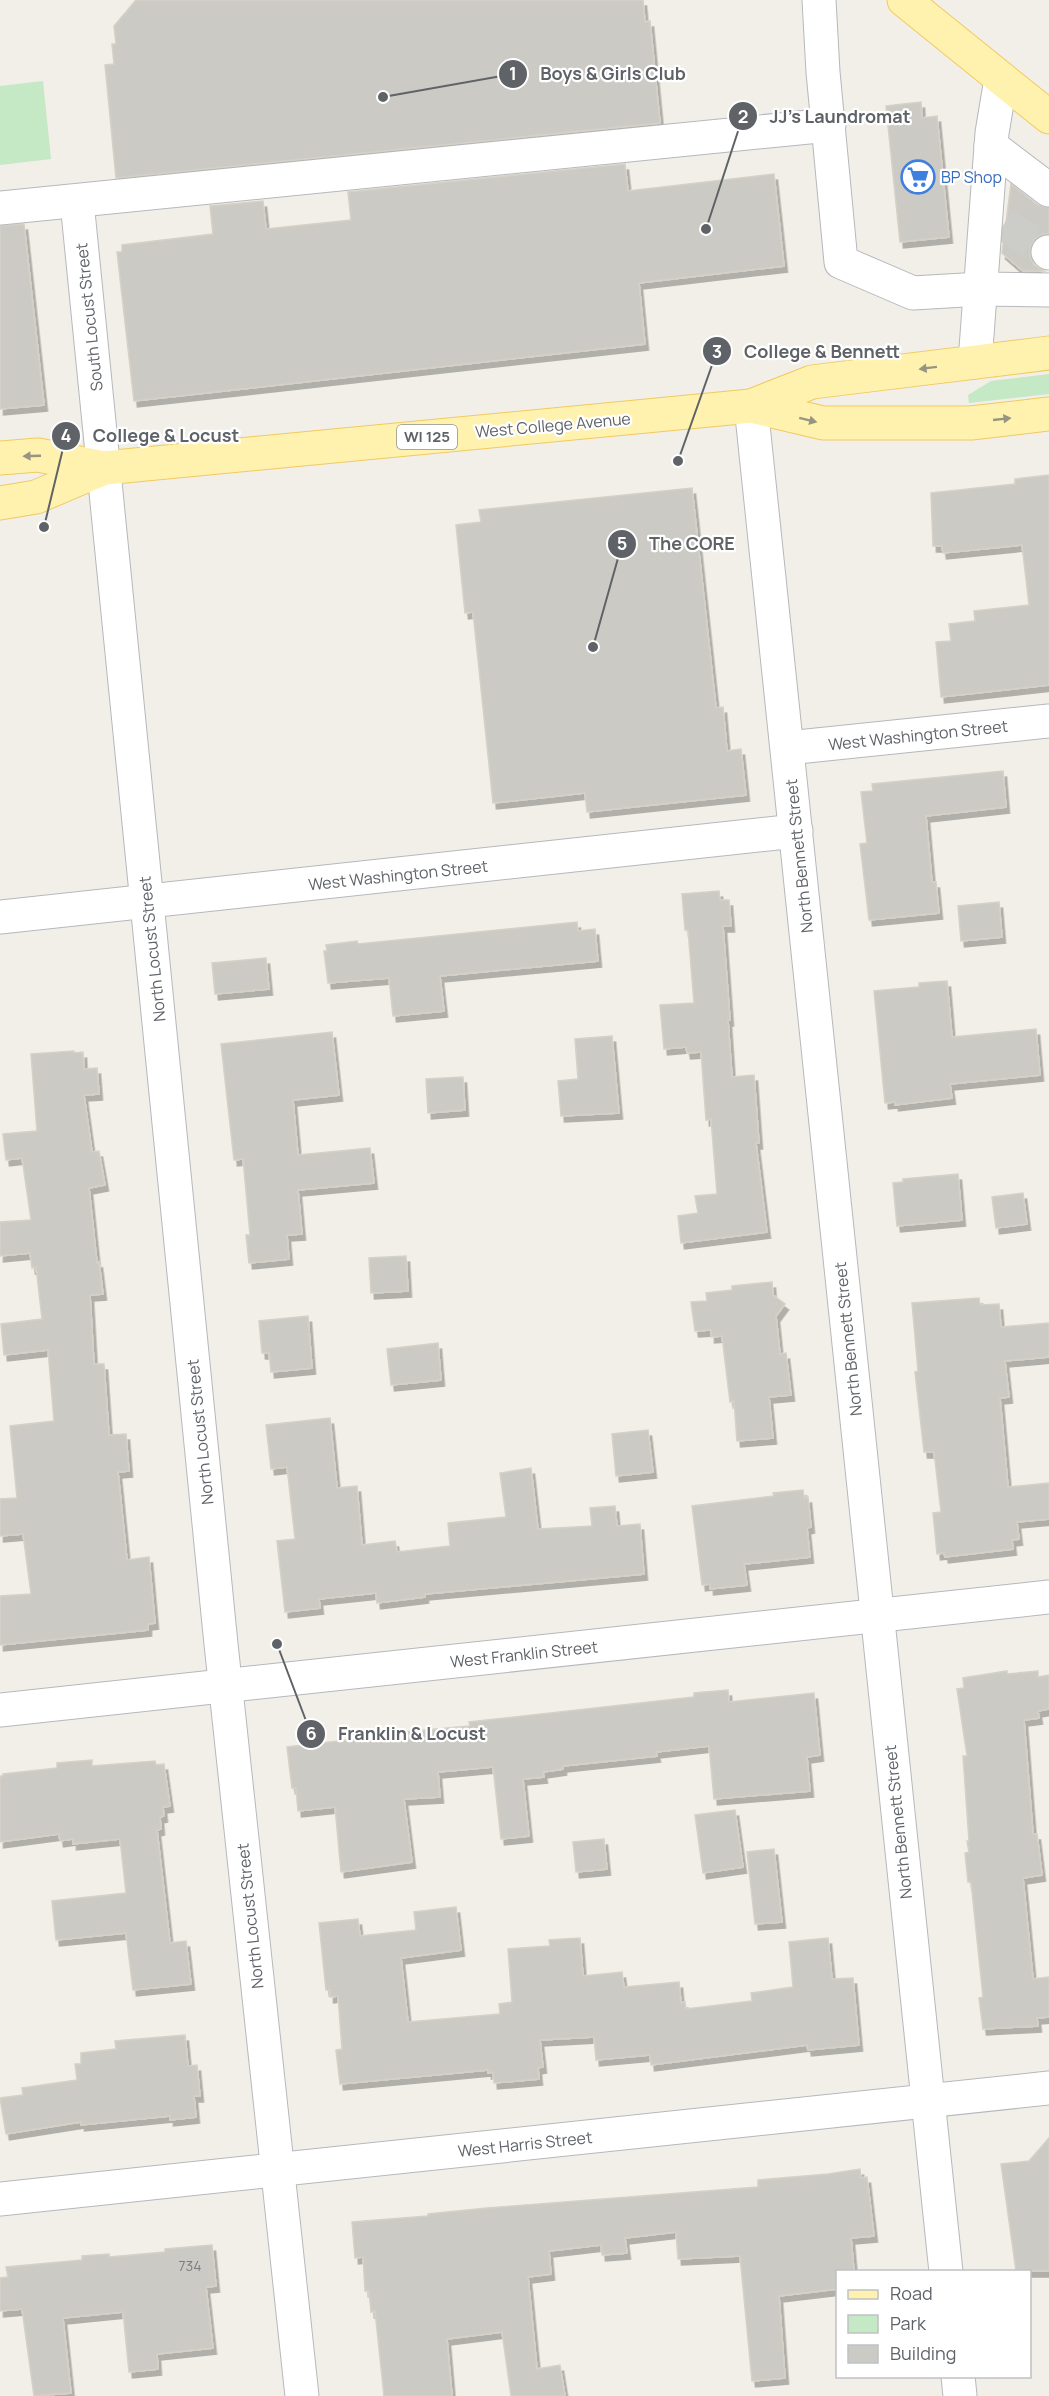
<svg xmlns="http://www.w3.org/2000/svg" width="1049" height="2396" font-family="Manrope,sans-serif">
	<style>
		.green { fill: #c5e8c5 }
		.building { fill: #cccac5; stroke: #d6d1c6; stroke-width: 1.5; filter: url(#shadow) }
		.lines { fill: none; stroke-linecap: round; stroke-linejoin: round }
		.minor-tunnel { stroke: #ccccc8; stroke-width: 33; stroke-dasharray: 33 16; stroke-linecap: butt }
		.minor-casing { stroke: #b5b8bc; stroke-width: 35 }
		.major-casing { stroke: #f2c960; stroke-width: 35 }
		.minor { stroke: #fff; stroke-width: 33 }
		.major { stroke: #fff2af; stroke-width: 33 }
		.oneway { fill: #979581 }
		.labels { text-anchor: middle; stroke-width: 4.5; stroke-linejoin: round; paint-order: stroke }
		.number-label { font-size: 14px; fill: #7a7d7f }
		.shield { fill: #fff; stroke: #8f9295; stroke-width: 1.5 }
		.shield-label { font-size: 15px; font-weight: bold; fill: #5f6368 }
		.shop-label { font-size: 16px; fill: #366cbe; stroke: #fff; text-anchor: start }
		.street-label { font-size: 16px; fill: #5f6368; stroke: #fff }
		.leader { fill: none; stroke: #5f6368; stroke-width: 2 }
		.callout-dot { fill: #5f6368; stroke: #fff; stroke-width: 2 }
		.mark-label { font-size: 18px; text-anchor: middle; font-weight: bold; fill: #fff }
		.callout-label { font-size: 18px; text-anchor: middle; font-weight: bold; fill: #5f6368; stroke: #fff; stroke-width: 4.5; stroke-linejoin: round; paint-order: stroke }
	</style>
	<defs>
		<filter id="shadow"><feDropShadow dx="3.5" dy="6" stdDeviation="0" flood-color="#0004"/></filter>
	</defs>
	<rect width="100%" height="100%" fill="#f1efe8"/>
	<g class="green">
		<polygon points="43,81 51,159 0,165 0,86"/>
		<polygon points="1049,374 1049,394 969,403 968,395 991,381"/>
	</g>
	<g class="building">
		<polygon points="136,0 643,0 645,22 650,21 660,123 116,178 105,65 114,64 112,44 116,44 114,26"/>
		<polygon points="921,102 922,118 937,116 949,237 900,242 886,106"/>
		<polygon points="625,164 628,191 774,174 784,266 639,283 645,344 134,401 117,252 122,252 122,245 213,234 210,206 263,201 266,229 351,220 348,192"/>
		<polygon points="1011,184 1038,205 1049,208 1049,234 1043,234 1035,238 1030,248 1030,257 1034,265 1044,271 1023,271 1002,253"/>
		<polygon points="24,224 44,405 0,409 0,226"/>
		<polygon points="1049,475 1049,685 941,697 936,642 951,641 949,624 975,621 974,611 1029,605 1022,545 943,553 942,546 933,546 931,493 1015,484 1015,479"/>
		<polygon points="692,488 716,708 723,707 727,751 741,749 746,795 587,812 585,793 493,803 473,612 465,613 456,525 481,522 479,510"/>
		<polygon points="1003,771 1006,807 926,816 932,882 936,882 939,913 869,920 860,844 867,843 861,792 873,791 872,784"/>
		<polygon points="719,891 720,900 729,900 731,926 723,926 730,1020 728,1020 732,1077 754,1075 759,1143 756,1143 767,1232 681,1243 678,1216 698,1213 695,1196 717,1194 711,1119 706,1120 701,1052 687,1053 686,1047 664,1049 660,1005 694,1003 688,930 685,930 682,894"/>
		<polygon points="999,902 1002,937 961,941 958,906"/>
		<polygon points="577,922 578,931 595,929 598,961 440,976 444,1011 393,1016 389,978 328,983 324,951 327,951 326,945 357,941 358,944"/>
		<polygon points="266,958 269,989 215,994 212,963"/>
		<polygon points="947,981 952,1037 1036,1029 1040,1075 950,1084 952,1098 895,1105 895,1102 885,1103 874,991 919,987 919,983"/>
		<polygon points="332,1032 339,1095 293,1100 298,1155 370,1148 374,1183 298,1190 302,1234 287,1235 289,1259 249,1263 246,1235 250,1235 243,1159 234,1160 221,1044"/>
		<polygon points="612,1036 619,1113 561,1116 558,1081 578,1079 575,1039"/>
		<polygon points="74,1051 74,1053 83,1052 84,1069 97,1068 99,1094 84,1095 92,1152 99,1151 105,1185 89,1188 97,1263 99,1262 103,1294 90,1295 94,1364 104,1364 109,1435 126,1434 129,1471 118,1472 127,1560 149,1557 155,1623 148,1624 148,1630 0,1645 0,1596 31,1594 23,1534 0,1536 0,1499 17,1498 10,1426 54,1421 48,1350 4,1355 1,1324 42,1319 36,1267 32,1268 30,1253 0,1256 0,1222 31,1220 22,1158 6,1160 3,1134 37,1131 31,1054"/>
		<polygon points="463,1077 465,1110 428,1113 426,1079"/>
		<polygon points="958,1174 962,1220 897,1226 893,1183 903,1182 903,1179"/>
		<polygon points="1023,1193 1027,1224 996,1228 992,1197"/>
		<polygon points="406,1256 408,1291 371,1293 369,1258"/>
		<polygon points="772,1282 773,1295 785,1304 776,1316 780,1354 786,1353 791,1395 769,1397 773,1438 737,1441 734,1401 730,1402 722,1336 711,1337 711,1330 695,1331 691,1302 707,1301 706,1293 732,1290 732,1286"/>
		<polygon points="979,1298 980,1305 999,1304 1001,1327 1049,1323 1049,1357 1005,1361 1009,1397 1000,1398 1008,1487 1049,1483 1049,1519 1017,1522 1019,1539 1012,1540 1013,1549 945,1557 944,1553 937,1554 933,1513 941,1512 934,1452 924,1452 915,1372 918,1371 912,1303"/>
		<polygon points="308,1316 312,1368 271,1372 269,1353 262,1353 259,1321"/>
		<polygon points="438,1343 441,1380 391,1385 387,1349"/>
		<polygon points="330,1418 337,1488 357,1486 362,1545 395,1541 397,1552 450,1546 448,1523 506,1517 500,1473 531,1468 538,1529 592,1526 590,1508 615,1506 617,1526 640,1524 644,1574 425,1594 425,1597 377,1603 376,1593 319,1599 320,1608 285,1612 277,1541 295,1539 287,1467 271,1469 266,1425"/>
		<polygon points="648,1430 653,1472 616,1476 612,1434"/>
		<polygon points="803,1490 804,1498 808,1497 811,1527 807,1528 810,1557 744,1564 747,1585 710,1589 710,1584 702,1585 692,1506 774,1496 773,1493"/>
		<polygon points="1007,1671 1007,1674 1038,1671 1038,1677 1049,1675 1049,1709 1038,1711 1039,1718 1024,1720 1033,1834 1037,1834 1042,1875 1023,1878 1033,1979 1049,1977 1049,2017 1037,2018 1038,2026 983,2029 979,1998 983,1997 971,1882 968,1882 965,1853 969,1852 967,1841 969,1841 963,1756 967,1756 957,1689 964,1688 963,1678"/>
		<polygon points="728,1690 729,1702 814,1693 820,1755 807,1757 810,1791 714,1799 709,1746 656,1752 657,1756 563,1766 563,1769 543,1772 544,1777 523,1779 529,1836 501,1839 493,1767 438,1772 440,1797 404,1799 412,1862 341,1872 335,1807 298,1811 296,1788 292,1788 287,1747 391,1735 391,1733 470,1726 469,1722 694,1697 694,1693"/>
		<polygon points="92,1760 92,1766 155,1761 156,1765 164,1764 170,1806 163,1807 164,1816 160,1817 161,1829 157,1830 170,1943 186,1941 191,1984 133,1990 126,1933 56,1940 52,1901 126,1893 120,1839 73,1844 73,1839 60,1841 59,1834 0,1842 0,1776 3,1776 3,1774 57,1768 57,1763"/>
		<polygon points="735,1810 743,1867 703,1873 695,1815"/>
		<polygon points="604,1839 607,1869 576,1872 573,1842"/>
		<polygon points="774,1849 782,1922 755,1924 747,1852"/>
		<polygon points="456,1907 461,1950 401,1958 408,2022 500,2014 499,2004 512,2002 508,1949 550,1946 549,1940 580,1938 583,1976 622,1972 624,1987 679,1982 681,2003 685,2002 686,2009 752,2001 751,1993 793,1987 789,1942 828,1938 832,1979 853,1978 859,2045 808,2050 807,2045 651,2065 650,2055 596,2060 594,2037 540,2040 543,2067 538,2068 539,2079 494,2083 493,2072 488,2073 488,2070 340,2084 336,2050 342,2049 338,1996 330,1997 330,1990 326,1990 319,1923 358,1919 360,1936 416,1930 414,1912"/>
		<polygon points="185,2035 188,2066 197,2065 200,2096 194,2096 196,2117 170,2120 170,2116 81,2125 81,2122 6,2134 0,2098 23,2095 22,2088 77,2080 75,2064 81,2064 81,2053 116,2049 115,2041"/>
		<polygon points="1049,2138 1049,2271 1016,2271 1001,2164 1029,2161"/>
		<polygon points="860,2169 861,2178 867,2177 874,2236 851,2238 854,2271 837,2271 837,2289 779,2296 785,2378 752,2381 740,2256 678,2259 676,2232 625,2238 627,2253 602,2255 601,2245 549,2251 551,2274 528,2277 537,2369 560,2365 565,2396 511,2396 502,2332 447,2339 452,2396 384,2396 375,2311 371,2312 369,2291 365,2291 363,2257 355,2258 352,2222 428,2216 428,2214 487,2208 758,2187 758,2180 828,2174"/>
		<polygon points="212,2245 216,2286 206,2287 213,2348 157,2354 158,2369 129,2372 123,2312 63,2318 71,2393 34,2396 22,2309 0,2311 0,2278 8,2277 6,2267 82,2260 82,2256 109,2254 109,2257 165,2252 165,2249"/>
	</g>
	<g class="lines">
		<polyline class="minor-tunnel" points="1004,224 1048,252"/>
		<defs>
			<g id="minor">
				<polyline points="819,0 823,72 841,262 913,293 981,289 1049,290"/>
				<polyline points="991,146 1049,190"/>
				<polyline points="77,202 221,1644 302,2396"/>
				<polyline points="0,208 829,125"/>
				<polyline points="1048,252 1049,253"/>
				<polyline points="975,362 992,133 1001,79"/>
				<polyline points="751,406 946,2272"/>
				<polyline points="788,748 1049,721"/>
				<polyline points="0,917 796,831"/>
				<polyline points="0,1710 1049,1597"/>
				<polyline points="0,2199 1049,2088"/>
				<polyline points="958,2376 960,2396"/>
			</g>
			<g id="major">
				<polyline points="904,0 1049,117"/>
				<polyline points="751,406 823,423 971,423 1049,414"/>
				<polyline points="0,458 38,455 104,468 751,406 812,382 1049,353"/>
				<polyline points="0,503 36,497 104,468"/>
			</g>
		</defs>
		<use href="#minor" class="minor-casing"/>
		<use href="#major" class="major-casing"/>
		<use href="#minor" class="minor"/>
		<use href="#major" class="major"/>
	</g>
	<defs><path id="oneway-solid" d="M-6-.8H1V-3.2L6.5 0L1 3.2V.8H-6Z" transform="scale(1.5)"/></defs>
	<g class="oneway">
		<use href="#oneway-solid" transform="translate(928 368) rotate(173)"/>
		<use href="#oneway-solid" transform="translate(1002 419) rotate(-6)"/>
		<use href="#oneway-solid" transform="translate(808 420) rotate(14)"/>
		<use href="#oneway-solid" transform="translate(32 456) rotate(178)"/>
	</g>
	<defs>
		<symbol id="supermarket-ring" viewBox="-11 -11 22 22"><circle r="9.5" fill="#fff" stroke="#3f7fe0" stroke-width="1.5"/><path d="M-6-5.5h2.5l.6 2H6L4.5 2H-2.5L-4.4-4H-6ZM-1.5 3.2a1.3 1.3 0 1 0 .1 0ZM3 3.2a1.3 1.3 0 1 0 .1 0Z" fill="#3f7fe0"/></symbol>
	</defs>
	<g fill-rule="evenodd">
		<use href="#supermarket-ring" x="899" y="158" width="38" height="38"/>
	</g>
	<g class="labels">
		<g class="number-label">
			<text x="190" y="2271">734</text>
		</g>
		<rect class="shield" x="397" y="425" width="60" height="24" rx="4.5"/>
		<g class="shield-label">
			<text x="427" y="442">WI 125</text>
		</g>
		<g class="shop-label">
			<text x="941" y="183">BP Shop</text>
		</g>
		<g class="street-label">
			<text transform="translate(89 317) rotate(-96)" y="6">South Locust Street</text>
			<text transform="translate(553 425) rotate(-5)" y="6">West College Avenue</text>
			<text transform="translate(918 735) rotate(-6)" y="6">West Washington Street</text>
			<text transform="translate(799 856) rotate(-96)" y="6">North Bennett Street</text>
			<text transform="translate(398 875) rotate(-6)" y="6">West Washington Street</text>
			<text transform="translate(152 949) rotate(-96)" y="6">North Locust Street</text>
			<text transform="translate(848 1339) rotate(-96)" y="6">North Bennett Street</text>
			<text transform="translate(200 1432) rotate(-96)" y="6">North Locust Street</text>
			<text transform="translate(524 1654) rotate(-6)" y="6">West Franklin Street</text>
			<text transform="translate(898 1822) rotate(-96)" y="6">North Bennett Street</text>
			<text transform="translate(250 1916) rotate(-96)" y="6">North Locust Street</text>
			<text transform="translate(525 2144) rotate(-6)" y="6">West Harris Street</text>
		</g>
	</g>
	<path class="leader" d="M383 97L513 74M706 229L743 116M678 461L717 351M44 527L66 436M593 647L622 544M277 1644L311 1734"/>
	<g class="callout-dot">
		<circle cx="383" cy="97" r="6"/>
		<circle cx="706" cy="229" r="6"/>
		<circle cx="678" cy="461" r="6"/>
		<circle cx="44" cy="527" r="6"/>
		<circle cx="593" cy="647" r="6"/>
		<circle cx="277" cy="1644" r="6"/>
		<circle cx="513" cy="74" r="15"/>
		<circle cx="743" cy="116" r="15"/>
		<circle cx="717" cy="351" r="15"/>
		<circle cx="66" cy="436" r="15"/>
		<circle cx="622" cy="544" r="15"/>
		<circle cx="311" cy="1734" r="15"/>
	</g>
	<g class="mark-label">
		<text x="513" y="80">1</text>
		<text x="743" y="123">2</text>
		<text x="717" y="358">3</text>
		<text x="66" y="442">4</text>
		<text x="622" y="550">5</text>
		<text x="311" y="1740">6</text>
	</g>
	<g class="callout-label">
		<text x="613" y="80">Boys &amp; Girls Club</text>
		<text x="840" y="123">JJ's Laundromat</text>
		<text x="822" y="358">College &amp; Bennett</text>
		<text x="166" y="442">College &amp; Locust</text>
		<text x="692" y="550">The CORE</text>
		<text x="412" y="1740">Franklin &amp; Locust</text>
	</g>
	<rect x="836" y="2270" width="195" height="108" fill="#ffffff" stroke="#bfc1c3" stroke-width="1.5"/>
	<rect x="848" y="2290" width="30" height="9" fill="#fff2af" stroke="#bfc1c3" stroke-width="1.5"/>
	<text x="890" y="2300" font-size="18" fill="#5f6368">Road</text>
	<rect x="848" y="2315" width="30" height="18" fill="#c5e8c5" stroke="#bfc1c3" stroke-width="1.5"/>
	<text x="890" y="2330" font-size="18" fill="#5f6368">Park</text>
	<rect x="848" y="2345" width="30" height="18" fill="#cccac5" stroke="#bfc1c3" stroke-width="1.5"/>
	<text x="890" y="2360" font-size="18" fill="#5f6368">Building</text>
</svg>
